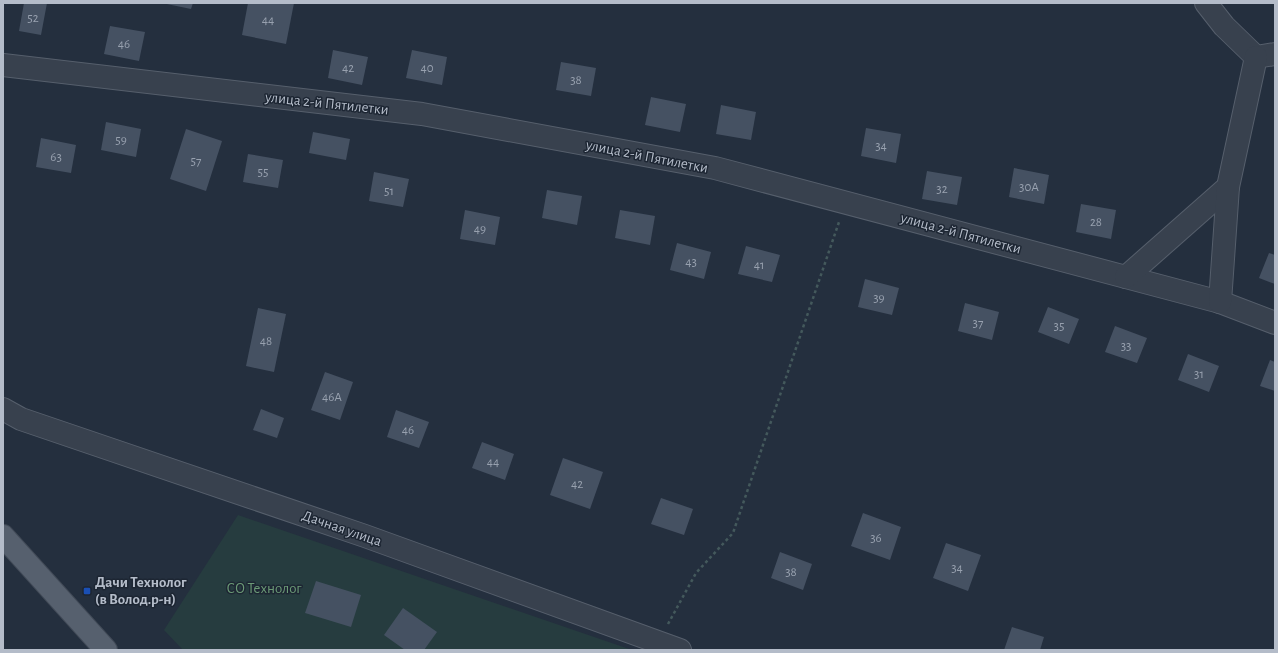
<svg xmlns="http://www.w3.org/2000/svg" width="1278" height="653" font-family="'Alegreya Sans',sans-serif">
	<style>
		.green { fill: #263c3f }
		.building { fill: #455162 }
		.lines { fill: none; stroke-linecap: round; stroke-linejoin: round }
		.minor-casing { stroke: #565f6c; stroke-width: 24 }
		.major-casing { stroke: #414a57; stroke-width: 24 }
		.path { stroke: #44595c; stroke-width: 2.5; stroke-dasharray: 3 3; stroke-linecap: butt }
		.minor { stroke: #38414e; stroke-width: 22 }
		.major { stroke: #56606e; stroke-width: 22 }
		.transit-dot { fill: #1a4fb4; stroke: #1d2633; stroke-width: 1.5 }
		.labels { text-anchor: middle; stroke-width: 3; stroke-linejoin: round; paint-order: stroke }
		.number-label { font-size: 13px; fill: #98a1af }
		.street-label { font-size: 15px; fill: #b4bcc9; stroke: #1d2633 }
		.poi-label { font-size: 15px; font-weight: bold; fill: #b4bcc9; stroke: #1d2633; text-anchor: start }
		.park-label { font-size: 15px; fill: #6b9a76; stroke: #1d2633 }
	</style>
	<rect width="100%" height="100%" fill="#242f3e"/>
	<polygon class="green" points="238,515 632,650 183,650 164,630"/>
	<g class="building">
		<polygon points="24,3 47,3 41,35 19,31"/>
		<polygon points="162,3 193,3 191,9"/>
		<polygon points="248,3 294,3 286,44 242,35"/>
		<polygon points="110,26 145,32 139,61 104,54"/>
		<polygon points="333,50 368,57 362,85 328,78"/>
		<polygon points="412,50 447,57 442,85 406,78"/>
		<polygon points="561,62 596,68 591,96 556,90"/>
		<polygon points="651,97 686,104 680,132 645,125"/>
		<polygon points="721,105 756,112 751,140 716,134"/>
		<polygon points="106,122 141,129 136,157 101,150"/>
		<polygon points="866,128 901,134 896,163 861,156"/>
		<polygon points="186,129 222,141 206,191 170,179"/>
		<polygon points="313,132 350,139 346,160 309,153"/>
		<polygon points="41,138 76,145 71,173 36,167"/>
		<polygon points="248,154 283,160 278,188 243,182"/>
		<polygon points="1014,168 1049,175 1044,204 1009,197"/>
		<polygon points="927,171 962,177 957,205 922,199"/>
		<polygon points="374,172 409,179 403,207 369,201"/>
		<polygon points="547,190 582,196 577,225 542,218"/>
		<polygon points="1081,204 1116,210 1111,239 1076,232"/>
		<polygon points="465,210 500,217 495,245 460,239"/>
		<polygon points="620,210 655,216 650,245 615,238"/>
		<polygon points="677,243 711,252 704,279 670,270"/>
		<polygon points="746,246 780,255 772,282 738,274"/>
		<polygon points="1269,253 1275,255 1275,284 1259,278"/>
		<polygon points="865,279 899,288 892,315 858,307"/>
		<polygon points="965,303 999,312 992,340 958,331"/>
		<polygon points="1048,307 1079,319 1069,344 1038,332"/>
		<polygon points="258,308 286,314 274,372 246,366"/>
		<polygon points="1115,326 1147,338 1137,363 1105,352"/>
		<polygon points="1188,354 1219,366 1209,392 1178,380"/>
		<polygon points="1270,360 1275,362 1275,391 1260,386"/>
		<polygon points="325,372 353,382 340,420 311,410"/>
		<polygon points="261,409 284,418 277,438 253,430"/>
		<polygon points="396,410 429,422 419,448 387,437"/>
		<polygon points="482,442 514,454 505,480 472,468"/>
		<polygon points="563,458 603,472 590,509 550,495"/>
		<polygon points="661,498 693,509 684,535 651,524"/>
		<polygon points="863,513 901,527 890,560 851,546"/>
		<polygon points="946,543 981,555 968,591 933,578"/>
		<polygon points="780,552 812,564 803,590 771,578"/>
		<polygon points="316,581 361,595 351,627 305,613"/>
		<polygon points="403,608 437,632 424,650 405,650 384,635"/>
		<polygon points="1012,627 1044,637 1040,650 1004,650"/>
	</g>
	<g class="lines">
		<defs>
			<g id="minor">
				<polyline points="1206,3 1224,26 1256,57 1275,54"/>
				<polyline points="3,65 422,114 715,168 1220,302 1275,323"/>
				<polyline points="1126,277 1228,187"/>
				<polyline points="1220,302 1228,187 1256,57"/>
				<polyline points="3,409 21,419 365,536 680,650"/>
			</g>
			<polyline id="major" points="3,536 106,650"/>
		</defs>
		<use href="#minor" class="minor-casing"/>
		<use href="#major" class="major-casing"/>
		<polyline class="path" points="668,624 696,573 733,533 839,222"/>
		<use href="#minor" class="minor"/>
		<use href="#major" class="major"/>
	</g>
	<rect class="transit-dot" x="83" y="587" width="8" height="8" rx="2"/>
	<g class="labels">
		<g class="number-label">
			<text x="33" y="22">52</text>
			<text x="268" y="24">44</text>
			<text x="124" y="48">46</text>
			<text x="348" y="72">42</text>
			<text x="427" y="72">40</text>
			<text x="576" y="84">38</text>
			<text x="121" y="144">59</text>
			<text x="881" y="150">34</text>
			<text x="56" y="161">63</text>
			<text x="196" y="165">57</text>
			<text x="263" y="176">55</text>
			<text x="1029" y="191">30А</text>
			<text x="942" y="193">32</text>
			<text x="389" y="195">51</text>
			<text x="1096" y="226">28</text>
			<text x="480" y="233">49</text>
			<text x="691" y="266">43</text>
			<text x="759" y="269">41</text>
			<text x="879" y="302">39</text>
			<text x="978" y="327">37</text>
			<text x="1059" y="330">35</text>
			<text x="266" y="345">48</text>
			<text x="1126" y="350">33</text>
			<text x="1199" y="378">31</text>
			<text x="332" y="401">46А</text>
			<text x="408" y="434">46</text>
			<text x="493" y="466">44</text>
			<text x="577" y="488">42</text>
			<text x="876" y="542">36</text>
			<text x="957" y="572">34</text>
			<text x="791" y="576">38</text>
		</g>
		<g class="street-label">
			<text transform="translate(327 103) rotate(6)" y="5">улица 2-й Пятилетки</text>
			<text transform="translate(647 156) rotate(11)" y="5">улица 2-й Пятилетки</text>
			<text transform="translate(961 233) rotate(15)" y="5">улица 2-й Пятилетки</text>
			<text transform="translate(342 528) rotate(19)" y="5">Дачная улица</text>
		</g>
		<g class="poi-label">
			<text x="95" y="587">Дачи Технолог<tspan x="95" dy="17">(в Волод.р-н)</tspan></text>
		</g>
		<g class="park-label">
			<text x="264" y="593">СО Технолог</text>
		</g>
	</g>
	<rect width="1278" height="653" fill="none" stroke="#b4bcc9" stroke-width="8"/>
</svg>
